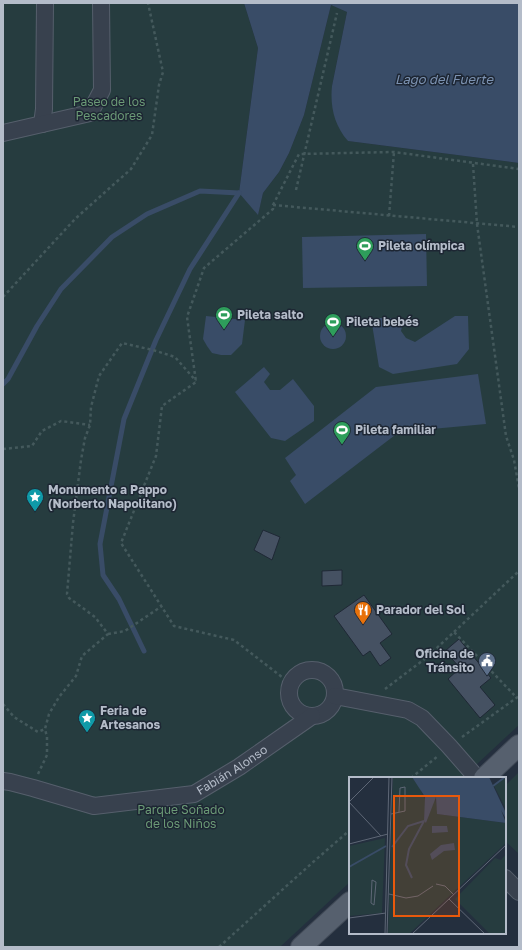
<svg xmlns="http://www.w3.org/2000/svg" width="522" height="950" font-family="'Golos Text',sans-serif">
	<style>
		.green { fill: #263c3f }
		.water { fill: #394c67 }
		.lines { fill: none; stroke-linecap: round; stroke-linejoin: round }
		.stream { stroke: #394c67; stroke-width: 5 }
		.building { fill: #455162; stroke: #1f2835 }
		.minor-casing { stroke: #565f6c; stroke-width: 18 }
		.major-casing { stroke: #414a57; stroke-width: 22 }
		.path { stroke: #44595c; stroke-width: 2.5; stroke-dasharray: 3 3; stroke-linecap: butt }
		.minor { stroke: #38414e; stroke-width: 16 }
		.major { stroke: #56606e; stroke-width: 20 }
		.labels { text-anchor: middle; stroke-width: 3; stroke-linejoin: round; paint-order: stroke }
		.park-label { font-size: 12px; fill: #6b9a76; stroke: #1d2633 }
		.poi-label { font-size: 12px; font-weight: bold; fill: #b4bcc9; stroke: #1d2633; text-anchor: start }
		.street-label { font-size: 12px; fill: #b4bcc9; stroke: #1d2633 }
		.water-label { font-size: 13px; font-style: italic; fill: #7c92b1; stroke: #1d2633 }
		.inset-river { fill: none; stroke: #394c67; stroke-width: 2 }
		.inset-road { fill: none; stroke: #5e6776; stroke-width: 1 }
		.view { fill: #e8590c; fill-opacity: 0.15; stroke: #e8590c; stroke-width: 2 }
		.inset-edge { fill: none; stroke: #b4bcc9; stroke-width: 2 }
	</style>
	<rect width="100%" height="100%" fill="#242f3e"/>
	<g class="green">
		<polygon points="3,3 244,3 258,48 239,193 258,214 263,193 279,172 289,153 304,115 331,5 347,12 332,86 332,104 348,141 519,163 519,725 462,778 350,778 350,882 280,947 3,947"/>
		<polygon points="519,772 519,854 505,841 505,790 506,785"/>
	</g>
	<g class="water">
		<path d="M 244,3 L 519,3 L 519,163 L 348,141 C 334,125 330,106 332,86 L 347,12 L 331,5 L 304,115 L 289,153 L 279,172 L 263,193 L 258,215 L 239,193 L 258,48 Z"/>
		<polygon points="426,234 427,286 303,288 302,237"/>
		<polygon points="206,316 245,320 242,344 231,355 221,355 212,353 207,346 203,339"/>
		<polygon points="455,316 468,316 469,349 457,364 393,374 379,367 371,318 404,318 401,331 406,338 415,342"/>
		<circle cx="333" cy="336" r="13"/>
		<polygon points="264,367 270,374 264,382 270,390 280,390 293,379 314,406 314,421 285,441 271,438 235,392"/>
		<polygon points="478,374 486,424 399,432 305,504 290,481 296,475 285,458 376,387"/>
	</g>
	<g class="lines">
		<g class="stream">
			<polyline points="3,384 8,379 37,326 61,289 112,237 147,214 200,191 239,193"/>
			<polyline points="144,651 119,599 103,575 100,544 124,419 156,340 190,269 239,193"/>
		</g>
	</g>
	<g class="building">
		<polygon points="263,530 280,537 272,560 254,550"/>
		<polygon points="342,570 342,585 322,586 322,571"/>
		<polygon points="364,595 392,634 380,643 391,658 380,666 370,651 363,656 334,616"/>
		<polygon points="459,639 491,678 480,687 495,705 480,718 448,679 460,668 445,651"/>
	</g>
	<g class="lines">
		<defs>
			<g id="minor">
				<polyline points="42,124 44,109 45,3"/>
				<polyline points="3,133 90,113 102,90 101,3"/>
				<circle cx="312" cy="693" r="23"/>
				<polyline points="335,696 408,710 422,718 449,746 477,778"/>
				<path id="s1" d="M 3,781 L 10,782 L 33,788 L 94,806 L 194,794 L 239,767 L 312,716"/>
				<polyline points="505,878 519,892"/>
			</g>
			<g id="major">
				<polyline points="484,778 519,745"/>
				<polyline points="301,947 350,902"/>
			</g>
		</defs>
		<use href="#minor" class="minor-casing"/>
		<use href="#major" class="major-casing"/>
		<g class="path">
			<polyline points="473,164 477,224 506,436 514,460 519,488"/>
			<polyline points="296,190 337,13"/>
			<polyline points="273,205 519,227"/>
			<polyline points="389,216 394,152"/>
			<polyline points="3,297 75,219 131,169 152,135 159,85 163,72 148,3"/>
			<polyline points="3,449 32,446 42,431 61,421 90,425"/>
			<polyline points="454,632 519,571"/>
			<polyline points="108,634 125,631 162,606"/>
			<polyline points="291,684 234,640 174,626 121,543 156,456 162,406 196,382 187,317 204,268 273,209 273,205 299,154 394,152 519,169"/>
			<polyline points="385,689 426,658 454,632 517,698"/>
			<polyline points="3,704 14,717 38,732 45,729"/>
			<polyline points="462,737 519,696"/>
			<polyline points="38,774 47,755 47,737 45,729 49,714 59,697 76,676 82,656 108,634 95,617 69,598 67,594 73,523 81,460 85,438 90,425 91,407 99,376 122,343 153,350 175,357 196,381"/>
			<polyline points="411,778 438,756"/>
			<polyline points="219,947 312,863 350,830"/>
		</g>
		<use href="#minor" class="minor"/>
		<use href="#major" class="major"/>
	</g>
	<defs>
		<symbol id="stadium-pin" viewBox="-11 -11 22 30"><path d="M0 17L-7.5 6A9.5 9.5 0 1 1 7.5 6Z" fill="#2e9e5b" stroke="#1d2633"/><path d="M0-5a6.5 5 0 1 0 0 10a6.5 5 0 1 0 0-10ZM-3.5-1.8h7v3.6h-7Z" fill="#fff"/></symbol>
		<symbol id="sight-pin" viewBox="-11 -11 22 30"><path d="M0 17L-7.5 6A9.5 9.5 0 1 1 7.5 6Z" fill="#0f9aa8" stroke="#1d2633"/><path d="M0-6L1.8-2.2L6-1.7L2.9 1.2L3.7 5.4L0 3.3L-3.7 5.4L-2.9 1.2L-6-1.7L-1.8-2.2Z" fill="#fff"/></symbol>
		<symbol id="restaurant-pin" viewBox="-11 -11 22 30"><path d="M0 17L-7.5 6A9.5 9.5 0 1 1 7.5 6Z" fill="#e8710a" stroke="#1d2633"/><path d="M-5-6h1v4h1v-4h1v4h1v-4h1v5L-1.5 .5V6h-2V.5L-5-1ZM5-6V6H3V1.5H1.5Q1.5-4 5-6Z" fill="#fff"/></symbol>
		<symbol id="civic-pin" viewBox="-11 -11 22 30"><path d="M0 17L-7.5 6A9.5 9.5 0 1 1 7.5 6Z" fill="#5c6f8a" stroke="#1d2633"/><path d="M-.6-6.5H3V-4.5H.6V-3L4-1V1h2V6H-6V1h2V-1L-.6-3ZM-1.2 2.5V6h2.4V2.5Z" fill="#fff"/></symbol>
	</defs>
	<g fill-rule="evenodd">
		<use href="#stadium-pin" x="355" y="236" width="20" height="27"/>
		<use href="#stadium-pin" x="214" y="305" width="20" height="27"/>
		<use href="#stadium-pin" x="323" y="312" width="20" height="27"/>
		<use href="#stadium-pin" x="332" y="420" width="20" height="27"/>
		<use href="#sight-pin" x="25" y="487" width="20" height="27"/>
		<use href="#restaurant-pin" x="353" y="600" width="20" height="27"/>
		<use href="#civic-pin" x="477" y="651" width="20" height="27"/>
		<use href="#sight-pin" x="77" y="708" width="20" height="27"/>
	</g>
	<g class="labels">
		<g class="park-label">
			<text x="109" y="106">Paseo de los<tspan x="109" dy="14">Pescadores</tspan></text>
			<text x="181" y="814">Parque Soñado<tspan x="181" dy="14">de los Niños</tspan></text>
		</g>
		<g class="poi-label">
			<text x="378" y="250">Pileta olímpica</text>
			<text x="237" y="319">Pileta salto</text>
			<text x="346" y="326">Pileta bebés</text>
			<text x="355" y="434">Pileta familiar</text>
			<text x="48" y="494">Monumento a Pappo<tspan x="48" dy="14">(Norberto Napolitano)</tspan></text>
			<text x="376" y="614">Parador del Sol</text>
			<text x="474" y="658" text-anchor="end">Oficina de<tspan x="474" dy="14">Tránsito</tspan></text>
			<text x="100" y="715">Feria de<tspan x="100" dy="14">Artesanos</tspan></text>
		</g>
		<g class="street-label">
			<text dy="4" stroke="none"><textPath href="#s1" startOffset="240">Fabián Alonso</textPath></text>
		</g>
		<g class="water-label">
			<text x="444" y="84">Lago del Fuerte</text>
		</g>
	</g>
	<g transform="translate(349 777)">
		<rect width="157" height="157" fill="#242f3e"/>
		<path d="M 44,0 L 63,0 L 70,9 L 77,25 L 75,43 L 77,46 L 86,20 L 89,37 L 157,46 L 157,66 L 60,157 L 39,157 ZM 157,0 L 157,32 L 145,9 ZM 36,61 L 33,136 L 0,139 L 0,69 ZM 157,77 L 157,157 L 141,157 L 106,122 L 146,81 L 152,83 Z" fill="#263c3f"/>
		<path d="M 63,0 L 140,0 L 157,36 L 157,42 L 152,33 L 157,46 L 88,37 L 87,20 L 77,46 L 75,44 L 76,20 ZM 83,49 L 98,49 L 99,55 L 83,56 ZM 105,66 L 106,73 L 95,74 L 83,83 L 81,77 L 92,68 Z" fill="#394c67"/>
		<path class="inset-river" d="M 144,9 L 156,0M 43,70 L 59,49 L 75,44M 0,90 L 37,69M 63,101 L 57,88 L 60,72 L 75,44"/>
		<path class="inset-road" d="M 157,16 L 157,29M 0,25 L 32,59M 0,25 L 25,0M 42,37 L 56,34 L 56,10 L 51,11 L 50,35M 0,67 L 39,57M 23,103 L 27,105 L 25,128 L 22,126 ZM 87,107 L 96,109 L 105,118M 40,117 L 57,121 L 69,119 L 84,109M 100,122 L 136,157M 0,141 L 37,136M 36,157 L 40,0M 38,157 L 43,0M 63,157 L 157,68"/>
		<path class="view" d="M 45,19 L 110,19 L 110,139 L 45,139 Z"/>
		<rect width="157" height="157" class="inset-edge"/>
	</g>
	<rect width="522" height="950" fill="none" stroke="#b4bcc9" stroke-width="8"/>
</svg>
